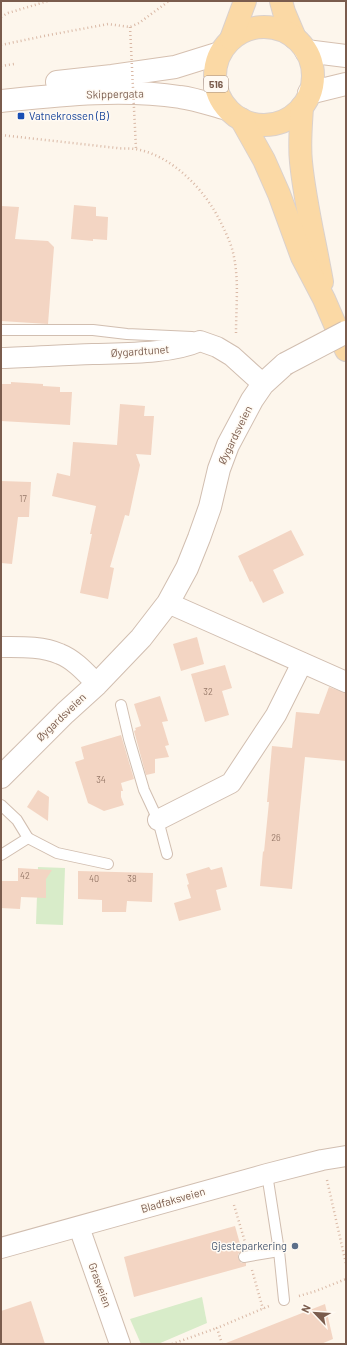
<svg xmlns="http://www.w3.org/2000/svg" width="347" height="1345" font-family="Barlow,sans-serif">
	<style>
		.green { fill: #d8ecc9 }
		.building { fill: #f3d5c3 }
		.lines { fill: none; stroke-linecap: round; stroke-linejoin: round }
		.service-casing { stroke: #d1beb0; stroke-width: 12 }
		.minor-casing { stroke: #d1beb0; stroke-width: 22 }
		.tertiary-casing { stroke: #d1beb0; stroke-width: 24 }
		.secondary-casing { stroke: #d6c0b0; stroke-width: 24 }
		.primary-casing { stroke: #dad1cd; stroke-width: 24 }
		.path { stroke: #d9b8a5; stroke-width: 2.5; stroke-dasharray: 1 3; stroke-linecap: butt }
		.service { stroke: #fff; stroke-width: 10 }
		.minor { stroke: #fff; stroke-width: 20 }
		.tertiary { stroke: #fff; stroke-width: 22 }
		.secondary { stroke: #fff; stroke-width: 22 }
		.primary { stroke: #fbd9a5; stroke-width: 22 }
		.tertiary-bridge-casing { stroke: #d1beb0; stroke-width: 24; stroke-linecap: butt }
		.path-bridge { stroke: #d9b8a5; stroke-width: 2.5; stroke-dasharray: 1 3; stroke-linecap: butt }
		.tertiary-bridge { stroke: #fff; stroke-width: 22 }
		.transit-dot { fill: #1a4fb4; stroke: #fffaf3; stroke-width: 1.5 }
		.service-dot { fill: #5c6f8a; stroke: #fffaf3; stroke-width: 1.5 }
		.labels { text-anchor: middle; stroke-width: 3; stroke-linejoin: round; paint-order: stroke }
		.number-label { font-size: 9px; fill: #987a6a }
		.shield { fill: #fffaf3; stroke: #a28b7f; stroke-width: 1 }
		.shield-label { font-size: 10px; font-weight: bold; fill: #7a5c4d }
		.street-label { font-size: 11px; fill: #7a5c4d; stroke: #fffaf3 }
		.transit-label { font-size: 11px; fill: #164399; stroke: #fffaf3; text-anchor: start }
		.service-label { font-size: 11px; fill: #4e5e75; stroke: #fffaf3; text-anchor: end }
	</style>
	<rect width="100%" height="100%" fill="#fdf6ec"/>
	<g class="green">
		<polygon points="38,867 65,868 63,925 36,924"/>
		<polygon points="202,1297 207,1323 158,1344 141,1344 130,1319"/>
	</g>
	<g class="building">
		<polygon points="74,205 96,207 96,216 108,217 107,240 93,239 93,241 71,239"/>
		<polygon points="1,206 19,207 15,239 48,241 54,247 48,324 1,321"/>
		<polygon points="11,382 43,384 43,386 60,387 60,392 72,392 70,425 1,421 1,384 11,384"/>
		<polygon points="120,404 145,406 144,416 154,416 151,455 136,454 140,465 129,516 125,515 110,567 114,568 108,599 80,593 92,534 90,534 96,506 52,496 57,473 70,476 73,442 117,445"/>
		<polygon points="1,481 31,482 29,517 18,517 12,564 1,563"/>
		<polygon points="291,530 304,555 273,570 284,593 263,603 252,581 250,582 238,556"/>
		<polygon points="197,637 204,664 181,671 173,644"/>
		<polygon points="225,665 232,688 222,691 229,715 205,722 191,674"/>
		<polygon points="329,687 346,693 346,761 305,757 292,889 260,886 263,851 264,852 269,802 267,802 272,746 292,748 296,712 319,714"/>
		<polygon points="160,696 168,721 162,722 169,745 165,746 169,757 155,759 155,773 146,775 134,731 136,730 135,728 141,726 134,704"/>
		<polygon points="121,735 134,779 121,783 123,791 121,791 121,797 124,805 104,811 88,803 75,762 84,759 81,747"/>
		<polygon points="38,790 49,797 48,821 27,807"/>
		<polygon points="209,867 211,870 222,867 227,887 216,890 221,910 179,921 174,903 191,898 187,885 189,884 186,874"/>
		<polygon points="18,868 52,870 46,879 46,898 21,897 20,909 1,908 1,881 18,881"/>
		<polygon points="78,871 153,873 152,902 127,901 126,912 102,912 102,900 78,899"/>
		<polygon points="235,1226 242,1251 238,1254 238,1258 241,1263 246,1263 246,1266 134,1297 124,1257"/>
		<polygon points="31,1301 45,1344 1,1344 1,1311"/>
		<polygon points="325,1304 333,1339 321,1344 226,1344 226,1343"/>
	</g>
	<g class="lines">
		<defs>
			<g id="service">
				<polyline points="1,330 93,330 127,334 192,337 194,338"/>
				<polyline points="121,705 129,739 144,790 158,820 167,854"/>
				<polyline points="1,805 17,820 28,838 1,855"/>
				<polyline points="28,838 57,853 108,864"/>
				<polyline points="267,1174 279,1251 284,1300"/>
				<polyline points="244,1257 279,1251"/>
			</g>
			<g id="minor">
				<path d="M 1,358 C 32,357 63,355 93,354 C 125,353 171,354 200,341 L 217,347 L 232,356 L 263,384"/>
				<polyline points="168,603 346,682"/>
				<path d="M 1,647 C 20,647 42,646 60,654 C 75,660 86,673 97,684"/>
				<polyline points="158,820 231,783 276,715 302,663"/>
				<polyline points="79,1227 120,1344"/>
				<polyline points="1,1248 267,1174 322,1160 346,1156"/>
			</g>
			<polyline id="tertiary" points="1,777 65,713 97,684 141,638 168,603 187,568 199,538 210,507 219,469 228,445 252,400 263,384 285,364"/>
			<g id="secondary">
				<polyline points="306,51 346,56"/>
				<polyline points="57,82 112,76 175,67 220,53"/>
				<polyline points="309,93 346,84"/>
				<path d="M 1,101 C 60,95 121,88 180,97 C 196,99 212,105 227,109"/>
			</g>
			<g id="primary">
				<polyline points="281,1 284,12 295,38"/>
				<circle cx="264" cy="76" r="49"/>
				<polyline points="231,39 245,1"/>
				<path d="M 302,107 C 301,125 299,144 301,162 C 305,203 315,242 322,282"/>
				<polyline points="241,119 264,160 279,194 302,257 324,299 346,350"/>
			</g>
		</defs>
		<use href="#service" class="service-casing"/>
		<use href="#minor" class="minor-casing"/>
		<use href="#tertiary" class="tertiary-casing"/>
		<use href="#secondary" class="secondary-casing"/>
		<use href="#primary" class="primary-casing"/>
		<g class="path">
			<polyline points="1,17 8,13 48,1"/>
			<polyline points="1,45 44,36 108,24 130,27 139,23 169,1"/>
			<polyline points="1,66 14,64"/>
			<path d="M 1,135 L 117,148 C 123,149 129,148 135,149 C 173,155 207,192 222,225 C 227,235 232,246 234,257 C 239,282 236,308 236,333"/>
			<polyline points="327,1180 346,1264"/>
			<polyline points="234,1205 245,1242"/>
			<polyline points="252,1270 263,1309"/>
			<polyline points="299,1296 316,1291 346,1279"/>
			<polyline points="172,1344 217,1328"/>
			<polyline points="222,1344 217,1328 269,1306"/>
		</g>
		<use href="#service" class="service"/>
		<use href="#minor" class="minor"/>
		<use href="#tertiary" class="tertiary"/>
		<use href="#secondary" class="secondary"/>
		<use href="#primary" class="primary"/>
		<defs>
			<polyline id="tertiary-bridge" points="285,364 346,332"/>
		</defs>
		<use href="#tertiary-bridge" class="tertiary-bridge-casing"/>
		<polyline class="path-bridge" points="130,27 136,149"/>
		<use href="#tertiary-bridge" class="tertiary-bridge"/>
	</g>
	<rect class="transit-dot" x="17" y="112" width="8" height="8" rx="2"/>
	<circle class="service-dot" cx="295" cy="1246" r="4"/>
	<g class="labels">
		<g class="number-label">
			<text x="23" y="502">17</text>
			<text x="208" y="695">32</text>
			<text x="101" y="783">34</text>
			<text x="276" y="841">26</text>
			<text x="25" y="879">42</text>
			<text x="94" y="882">40</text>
			<text x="132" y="882">38</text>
		</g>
		<rect class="shield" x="204" y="76" width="24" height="16" rx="3"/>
		<g class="shield-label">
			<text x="216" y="88">516</text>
		</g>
		<g class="street-label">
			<text transform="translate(115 94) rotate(-1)" y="4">Skippergata</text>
			<text transform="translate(140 351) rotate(-4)" y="4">Øygardtunet</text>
			<text transform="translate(235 435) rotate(-64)" y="4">Øygardsveien</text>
			<text transform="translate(61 717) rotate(-44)" y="4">Øygardsveien</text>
			<text transform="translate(173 1200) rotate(-16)" y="4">Bladfaksveien</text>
			<text transform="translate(100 1285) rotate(70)" y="4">Grasveien</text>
		</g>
		<g class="transit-label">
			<text x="29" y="120">Vatnekrossen (B)</text>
		</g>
		<g class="service-label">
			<text x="287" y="1250">Gjesteparkering</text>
		</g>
	</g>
	<rect width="347" height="1345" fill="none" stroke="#7a5c4d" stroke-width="4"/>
	<g transform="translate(315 1313) rotate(295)" stroke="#fffaf3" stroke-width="3" paint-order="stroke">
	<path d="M0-3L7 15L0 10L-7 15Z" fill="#7a5c4d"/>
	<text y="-6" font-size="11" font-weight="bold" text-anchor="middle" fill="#7a5c4d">N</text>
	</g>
</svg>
